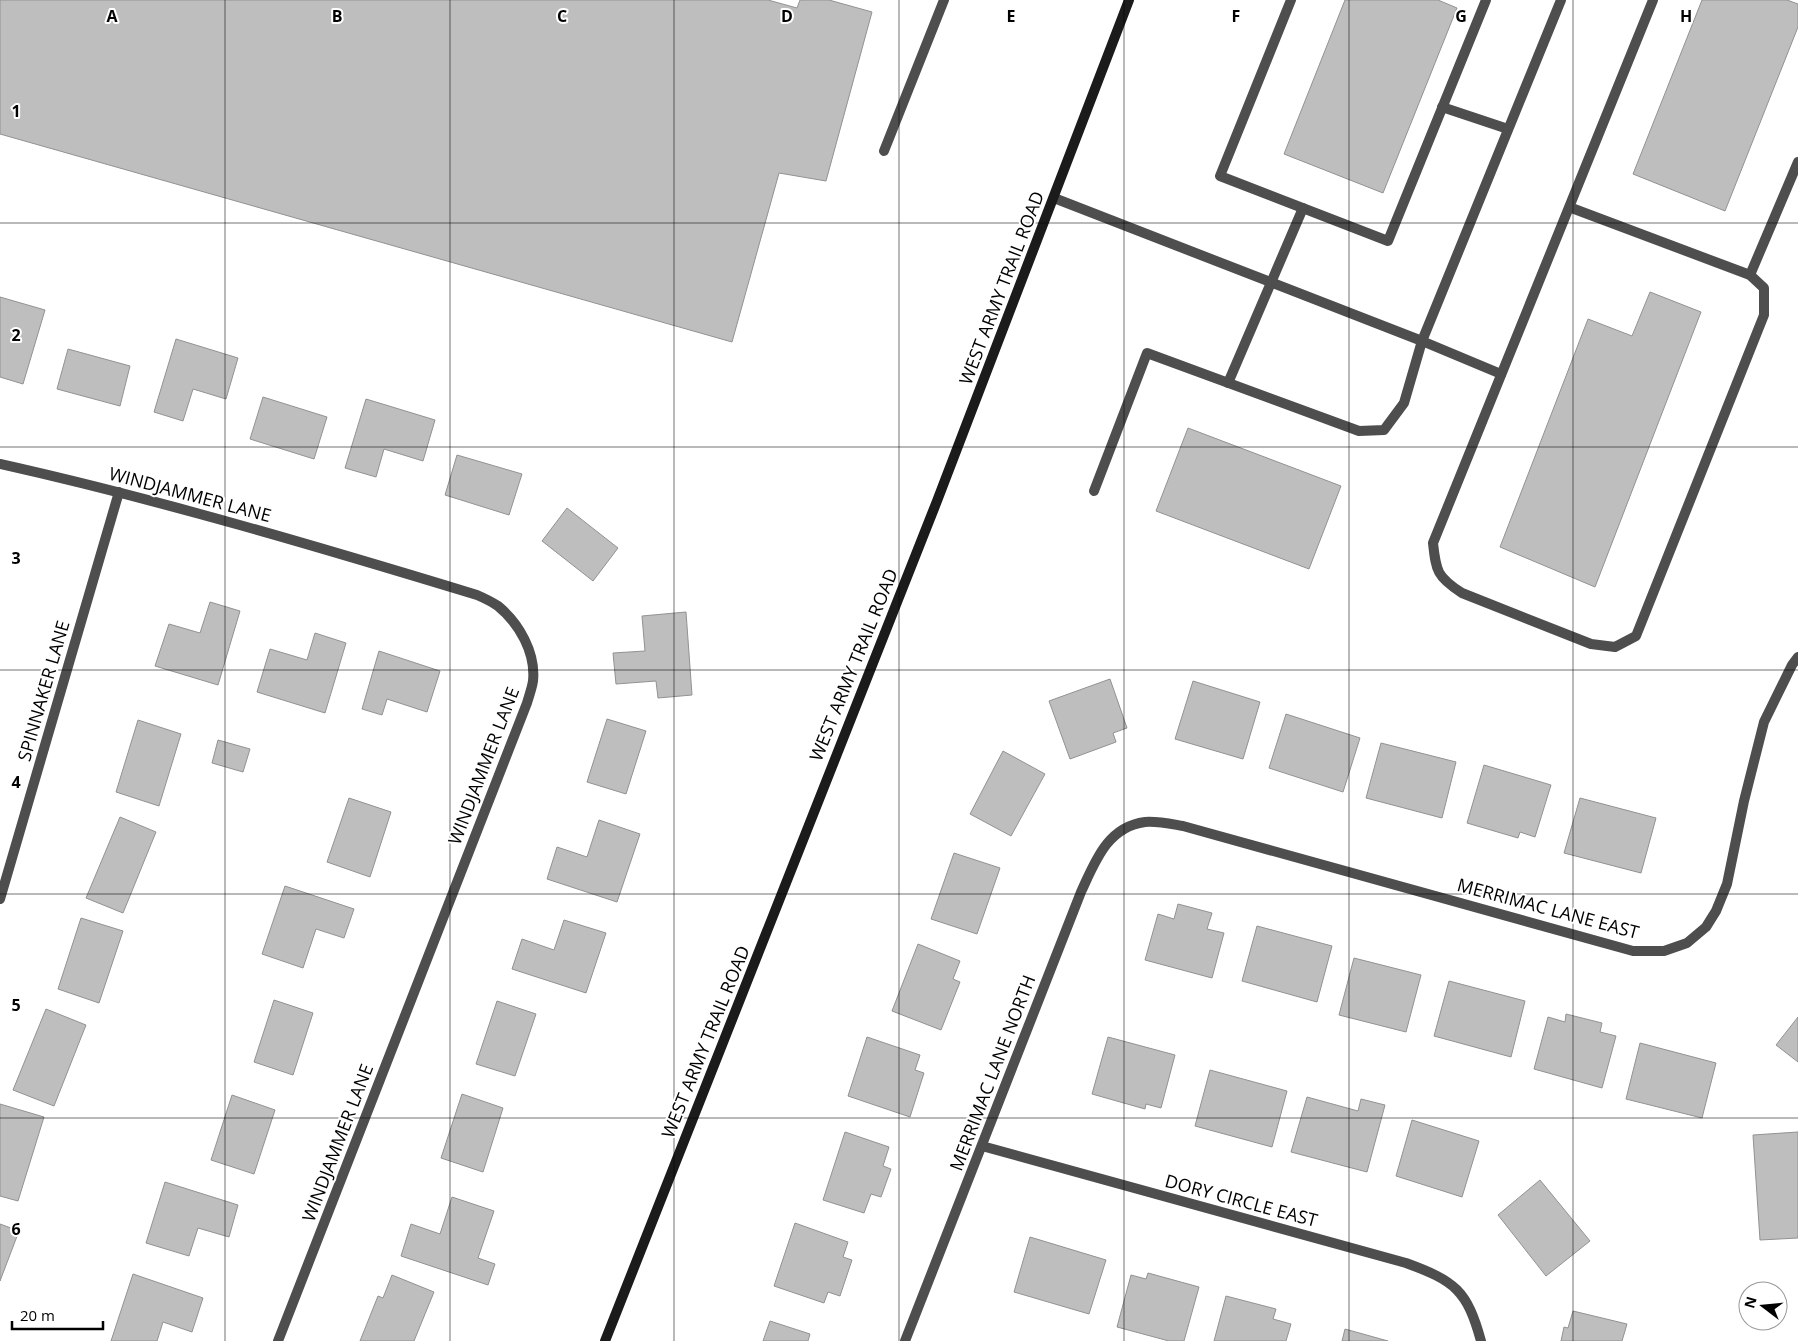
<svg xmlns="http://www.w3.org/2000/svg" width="1798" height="1341" font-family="'Open Sans',sans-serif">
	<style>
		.building { fill: #bebebe; stroke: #929292 }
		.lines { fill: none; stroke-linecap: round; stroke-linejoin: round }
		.lane { stroke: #4e4e4e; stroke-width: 10 }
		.street { stroke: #4e4e4e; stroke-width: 10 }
		.secondary { stroke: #1b1b1b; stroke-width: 10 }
		.grid { fill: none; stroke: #000; stroke-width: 1; stroke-opacity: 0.55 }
		.labels { text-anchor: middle; stroke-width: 4; stroke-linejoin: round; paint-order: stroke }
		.street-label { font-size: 18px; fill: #000; stroke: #fff }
		.grid-label { font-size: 16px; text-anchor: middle; font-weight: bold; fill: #000; stroke: #fff; stroke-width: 4; stroke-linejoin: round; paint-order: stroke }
	</style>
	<rect width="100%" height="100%" fill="#fff"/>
	<g class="building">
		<polygon points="0,0 768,0 797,8 800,0 829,0 872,12 826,181 779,173 732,342 0,134"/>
		<polygon points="1345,0 1438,0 1457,8 1383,193 1284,154"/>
		<polygon points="1702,0 1787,0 1798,4 1798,27 1725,211 1633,174"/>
		<polygon points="1650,292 1701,312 1595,587 1500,547 1588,319 1632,336"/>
		<polygon points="0,297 45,310 23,384 0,377"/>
		<polygon points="176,339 238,358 226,399 193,389 183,421 154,412"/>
		<polygon points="68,349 130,366 120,406 57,389"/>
		<polygon points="263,397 327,417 314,459 250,439"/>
		<polygon points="366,399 435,420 423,461 384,449 376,477 345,468"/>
		<polygon points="1188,428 1341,486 1309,569 1156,511"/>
		<polygon points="457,455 522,474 509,515 445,495"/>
		<polygon points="567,508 618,548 593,581 542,541"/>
		<polygon points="210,602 240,611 218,685 155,666 169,624 200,633"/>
		<polygon points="686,612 692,695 658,698 656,681 616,684 613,653 645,651 642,616"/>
		<polygon points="315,633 346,643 325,713 257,692 270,649 307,660"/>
		<polygon points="379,651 440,671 427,712 387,699 382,715 362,709"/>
		<polygon points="1110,679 1127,728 1113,733 1116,742 1070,759 1049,701"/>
		<polygon points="1193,681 1260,702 1243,759 1175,739"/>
		<polygon points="1286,714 1360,738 1343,792 1269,768"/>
		<polygon points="607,719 646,731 626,794 587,782"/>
		<polygon points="138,720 181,734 159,806 116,792"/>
		<polygon points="218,740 250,749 243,772 212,763"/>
		<polygon points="1381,743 1456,762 1442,818 1366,798"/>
		<polygon points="1003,751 1045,774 1011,836 970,814"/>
		<polygon points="1484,765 1551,785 1535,837 1520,832 1518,838 1467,823"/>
		<polygon points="349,798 391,812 370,877 327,862"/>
		<polygon points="1580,798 1656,818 1641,873 1564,853"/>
		<polygon points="120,817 156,832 123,913 86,898"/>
		<polygon points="599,820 640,834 617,902 547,879 557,847 587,857"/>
		<polygon points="954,853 1000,868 977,934 931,919"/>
		<polygon points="285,886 354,909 344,938 316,929 303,968 262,954"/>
		<polygon points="1178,904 1212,913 1207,929 1224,933 1212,978 1145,960 1158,914 1174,919"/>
		<polygon points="81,918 123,931 99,1003 58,989"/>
		<polygon points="564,920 606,933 586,993 512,969 522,939 554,950"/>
		<polygon points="1257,926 1332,946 1317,1002 1242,981"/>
		<polygon points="918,944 960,961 953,979 960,982 941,1030 892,1011"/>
		<polygon points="1354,958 1421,975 1406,1032 1339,1015"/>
		<polygon points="1449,981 1525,1001 1511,1057 1434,1036"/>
		<polygon points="274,1000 313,1013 293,1075 254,1062"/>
		<polygon points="497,1001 536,1014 515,1076 476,1064"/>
		<polygon points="46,1009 86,1025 54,1106 13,1090"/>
		<polygon points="1566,1014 1602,1023 1600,1032 1616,1036 1602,1088 1534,1069 1548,1017 1565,1022"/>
		<polygon points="1798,1017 1798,1062 1776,1045"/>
		<polygon points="867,1037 920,1055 915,1070 924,1073 910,1117 848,1096"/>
		<polygon points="1108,1037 1175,1055 1161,1108 1146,1104 1145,1109 1092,1094"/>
		<polygon points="1640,1043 1716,1063 1702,1118 1626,1099"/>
		<polygon points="1210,1070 1287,1091 1272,1147 1195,1126"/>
		<polygon points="462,1094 503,1108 483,1172 441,1158"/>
		<polygon points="232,1095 275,1110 254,1174 211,1160"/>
		<polygon points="1307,1097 1358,1111 1361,1099 1385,1105 1367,1172 1291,1152"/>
		<polygon points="0,1104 44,1117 18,1201 0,1196"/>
		<polygon points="1412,1120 1479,1141 1462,1197 1396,1176"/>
		<polygon points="845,1132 889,1147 883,1166 891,1169 881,1197 871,1194 864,1213 823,1200"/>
		<polygon points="1798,1132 1798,1238 1760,1240 1753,1135"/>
		<polygon points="1540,1180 1590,1241 1546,1276 1498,1215"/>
		<polygon points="165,1182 238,1205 229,1237 198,1228 189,1256 146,1243"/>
		<polygon points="452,1197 494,1211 478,1258 495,1264 488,1285 401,1256 411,1224 440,1234"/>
		<polygon points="795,1223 848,1242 843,1257 852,1260 840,1296 828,1292 824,1303 774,1286"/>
		<polygon points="0,1224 19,1231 0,1281"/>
		<polygon points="1030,1237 1106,1260 1089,1314 1014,1292"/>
		<polygon points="1148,1273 1199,1287 1184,1341 1169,1341 1117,1327 1131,1275 1146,1279"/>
		<polygon points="133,1274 203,1298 192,1332 163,1322 157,1341 111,1341"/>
		<polygon points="392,1275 434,1292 414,1341 360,1341 378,1296 383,1298"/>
		<polygon points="1226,1296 1276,1309 1273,1319 1291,1324 1286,1341 1214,1341"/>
		<polygon points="1573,1311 1627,1324 1622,1341 1561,1341 1564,1327 1568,1328"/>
		<polygon points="770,1321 810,1334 808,1341 763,1341"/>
		<polygon points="1345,1329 1388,1341 1342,1341"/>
	</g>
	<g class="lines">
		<g class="lane">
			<polyline points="1291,0 1220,176 1388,241 1486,0"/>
			<polyline points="1442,107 1508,129"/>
			<polyline points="884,151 944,0"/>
			<polyline points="1054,198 1422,341 1561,0"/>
			<path d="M 1569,207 L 1750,275 L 1764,288 L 1764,315 L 1636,636 L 1615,647 L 1591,644 L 1462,593 C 1437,577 1436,571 1433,543 L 1653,0"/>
			<polyline points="1750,275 1798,162"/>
			<polyline points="1228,383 1303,208"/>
			<polyline points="1094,491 1147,353 1359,431 1384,430 1404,403 1422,341 1501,374"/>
		</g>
		<g class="street">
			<path d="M 0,464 C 161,500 319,547 477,595 C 484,598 492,602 498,606 C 519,623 536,653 533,681 C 532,688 529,696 527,703 L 278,1341"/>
			<polyline points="0,899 119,492"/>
			<path d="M 982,1146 L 1406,1263 C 1455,1281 1467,1290 1481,1341"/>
			<path d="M 905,1341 L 1081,892 C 1095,862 1107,827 1145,822 C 1158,821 1171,824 1183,826 L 1633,951 L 1664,951 L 1687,943 L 1706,927 L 1716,911 L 1727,884 L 1744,801 L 1764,722 L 1792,665 L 1798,657"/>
		</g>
		<polyline class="secondary" points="605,1341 937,501 1129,0"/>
	</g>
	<path class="grid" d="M 225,0 L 225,1341M 450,0 L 450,1341M 674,0 L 674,1341M 899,0 L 899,1341M 1124,0 L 1124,1341M 1349,0 L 1349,1341M 1573,0 L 1573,1341M 0,223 L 1798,223M 0,447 L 1798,447M 0,670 L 1798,670M 0,894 L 1798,894M 0,1118 L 1798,1118"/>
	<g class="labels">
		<g class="street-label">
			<text transform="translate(1002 288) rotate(-69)" y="6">WEST ARMY TRAIL ROAD</text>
			<text transform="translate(190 495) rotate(15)" y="6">WINDJAMMER LANE</text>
			<text transform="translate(854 665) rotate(-68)" y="6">WEST ARMY TRAIL ROAD</text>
			<text transform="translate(44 691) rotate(-74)" y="6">SPINNAKER LANE</text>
			<text transform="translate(484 766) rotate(-69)" y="6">WINDJAMMER LANE</text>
			<text transform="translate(1548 909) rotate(15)" y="6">MERRIMAC LANE EAST</text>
			<text transform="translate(706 1042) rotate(-68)" y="6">WEST ARMY TRAIL ROAD</text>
			<text transform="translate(993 1073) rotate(-69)" y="6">MERRIMAC LANE NORTH</text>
			<text transform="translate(338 1143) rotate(-69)" y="6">WINDJAMMER LANE</text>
			<text transform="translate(1241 1201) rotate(15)" y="6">DORY CIRCLE EAST</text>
		</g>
	</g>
	<g class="grid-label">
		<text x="112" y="22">A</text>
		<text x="337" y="22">B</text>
		<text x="562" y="22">C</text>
		<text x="787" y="22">D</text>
		<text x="1011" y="22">E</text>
		<text x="1236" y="22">F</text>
		<text x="1461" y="22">G</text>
		<text x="1686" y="22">H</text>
		<text x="16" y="117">1</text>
		<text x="16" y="341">2</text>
		<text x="16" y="564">3</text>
		<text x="16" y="788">4</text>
		<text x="16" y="1011">5</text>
		<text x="16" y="1235">6</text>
	</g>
	<g transform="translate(1763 1306) rotate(286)"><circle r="24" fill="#ffffff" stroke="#999999"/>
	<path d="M0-4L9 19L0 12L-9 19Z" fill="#000000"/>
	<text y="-8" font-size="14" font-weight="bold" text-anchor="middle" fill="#000000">N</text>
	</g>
	<path d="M12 1321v8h91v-8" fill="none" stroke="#000000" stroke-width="2.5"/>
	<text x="20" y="1321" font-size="15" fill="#000000" stroke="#ffffff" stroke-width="4" paint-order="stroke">20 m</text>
</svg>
